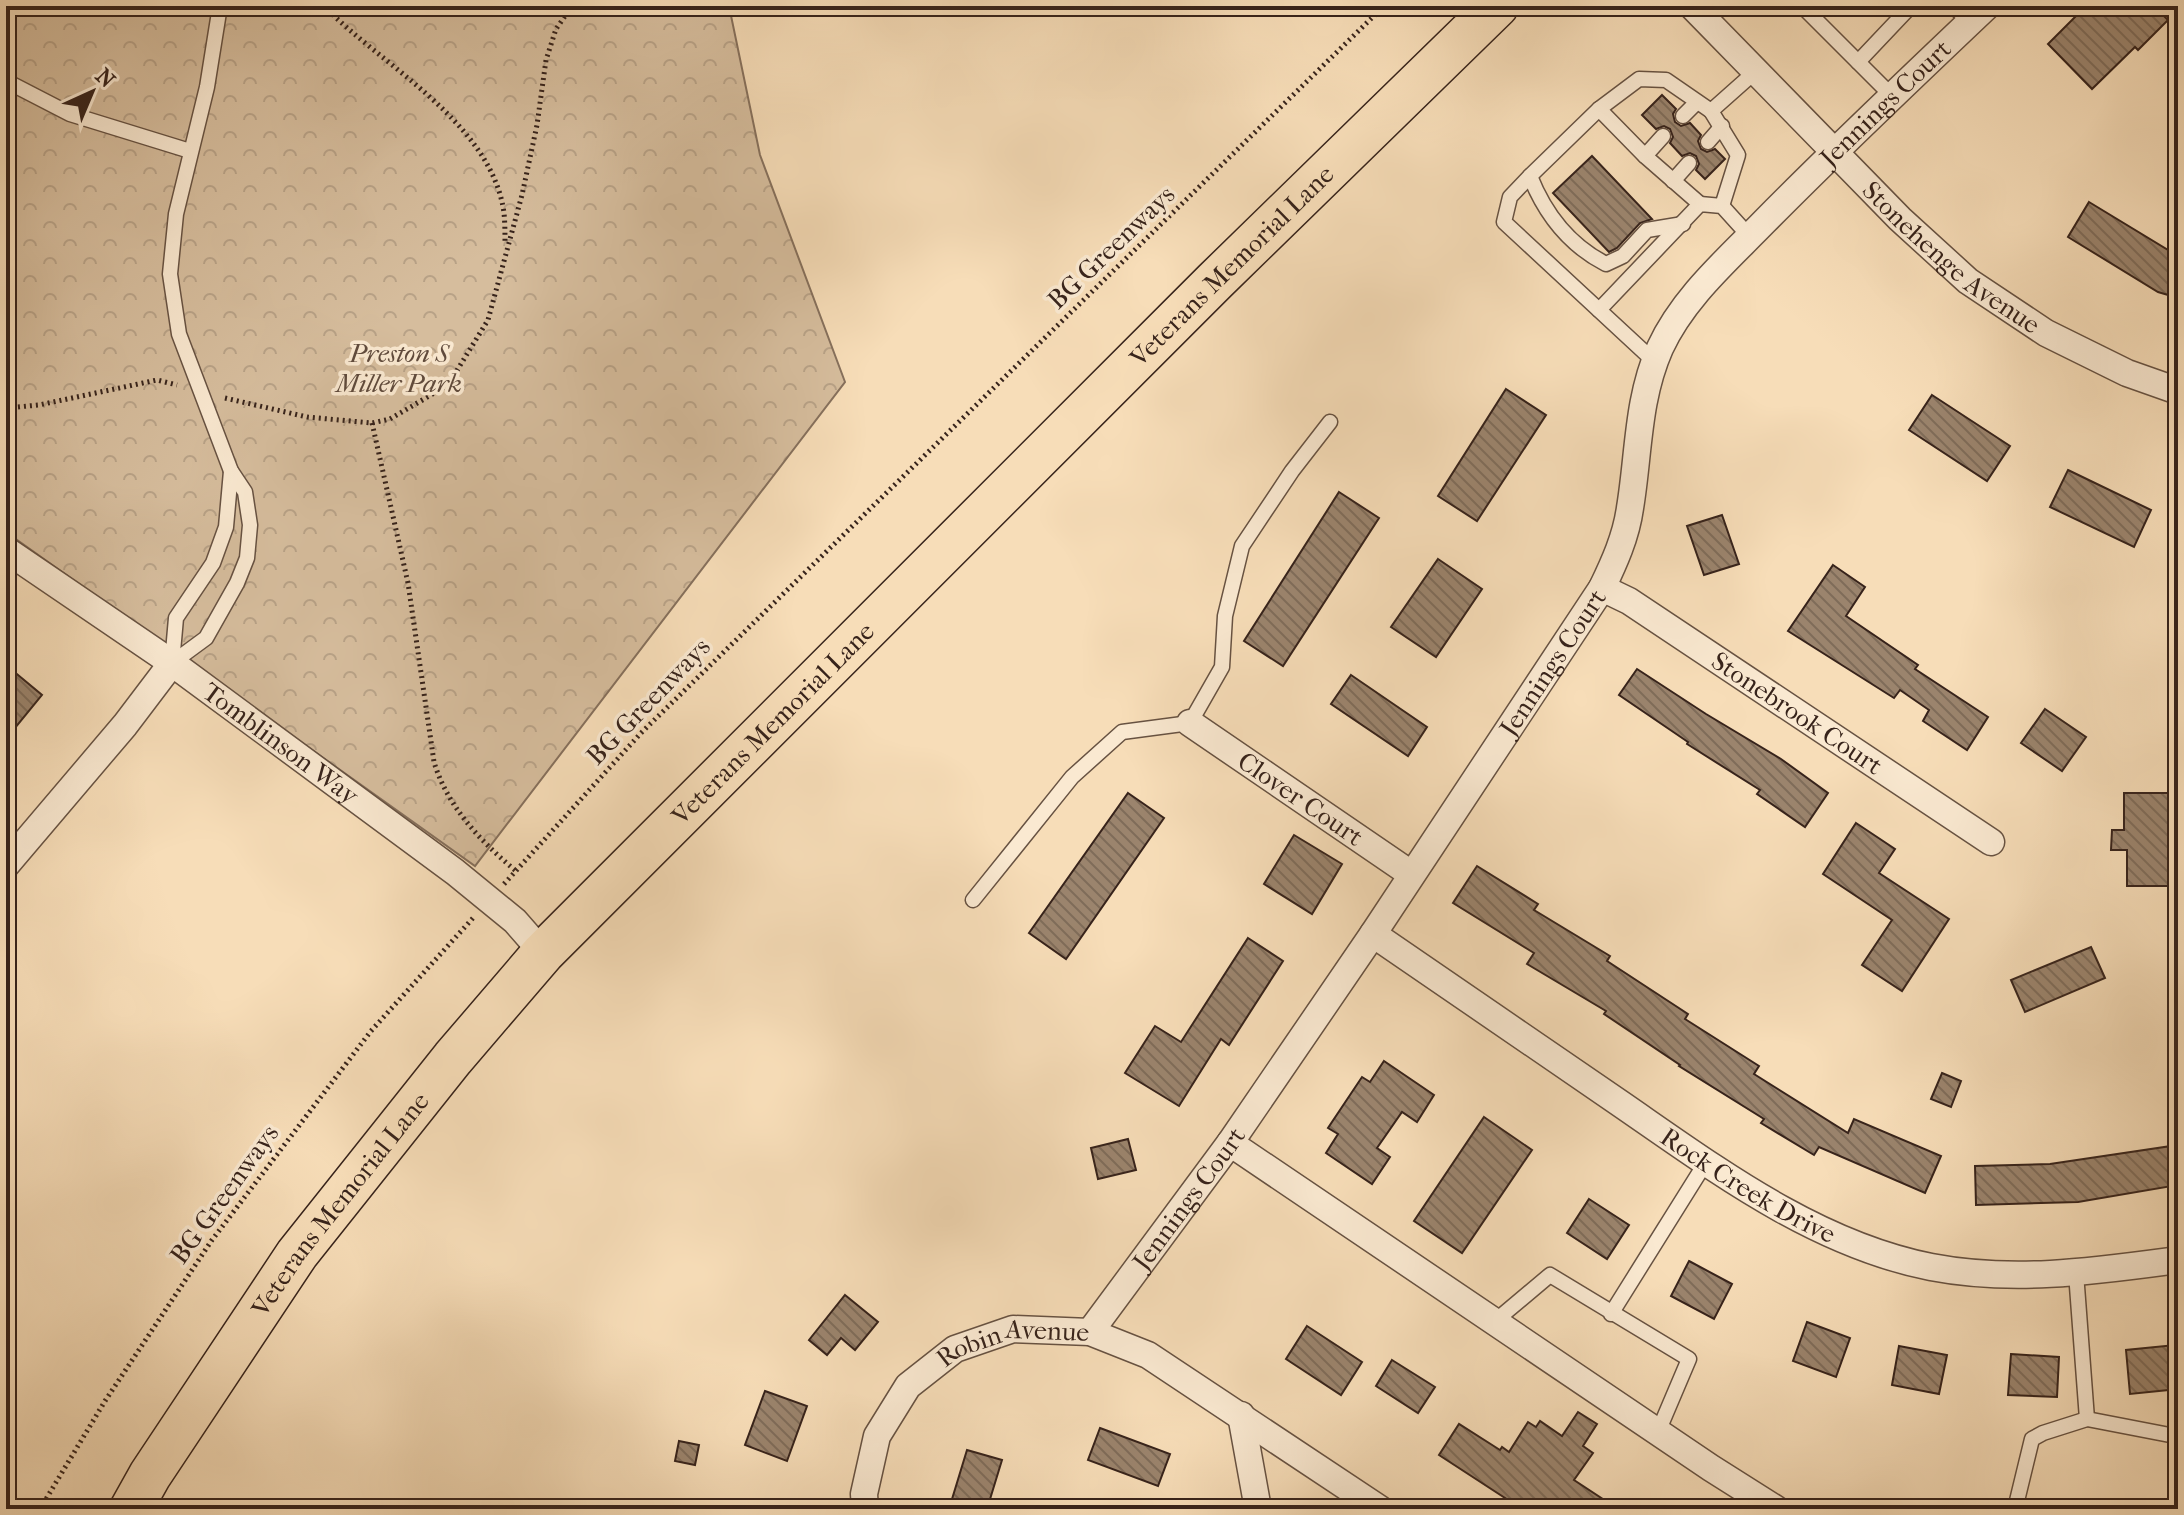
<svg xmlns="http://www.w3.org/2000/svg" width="2184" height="1515" font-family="'IM FELL French Canon',serif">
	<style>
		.forest { fill: url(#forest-crowns); stroke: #86705c; stroke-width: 2 }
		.building { fill: url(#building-back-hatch); stroke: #37231b; stroke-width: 2 }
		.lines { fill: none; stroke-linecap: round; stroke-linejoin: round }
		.lane-casing { stroke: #675242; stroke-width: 17 }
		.street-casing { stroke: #675242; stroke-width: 29 }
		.primary-casing { stroke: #37231b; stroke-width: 45 }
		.path { stroke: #37231b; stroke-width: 5; stroke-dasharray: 2 4; stroke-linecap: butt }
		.lane { stroke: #fae9d1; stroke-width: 14 }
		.street { stroke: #fae9d1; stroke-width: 26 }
		.primary { stroke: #f7ddb8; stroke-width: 42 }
		.labels { text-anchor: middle; stroke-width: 7; stroke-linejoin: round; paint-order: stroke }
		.street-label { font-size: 26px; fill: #37231b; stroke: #fae9d1 }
		.park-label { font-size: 26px; font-style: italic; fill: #5f4a3c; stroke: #fae9d1 }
	</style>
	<defs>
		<pattern id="forest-crowns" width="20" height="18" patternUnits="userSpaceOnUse" patternTransform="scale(2)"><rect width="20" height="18" fill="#d6bd9d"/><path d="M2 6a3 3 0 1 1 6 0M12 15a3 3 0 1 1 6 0" fill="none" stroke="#b8a287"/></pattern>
		<pattern id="building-back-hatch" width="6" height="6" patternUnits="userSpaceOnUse" patternTransform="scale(2)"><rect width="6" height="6" fill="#9b846d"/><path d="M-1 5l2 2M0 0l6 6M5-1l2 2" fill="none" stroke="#7f6c59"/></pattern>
	</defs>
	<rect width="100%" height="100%" fill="#f7ddb8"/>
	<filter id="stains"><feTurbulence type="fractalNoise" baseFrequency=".0025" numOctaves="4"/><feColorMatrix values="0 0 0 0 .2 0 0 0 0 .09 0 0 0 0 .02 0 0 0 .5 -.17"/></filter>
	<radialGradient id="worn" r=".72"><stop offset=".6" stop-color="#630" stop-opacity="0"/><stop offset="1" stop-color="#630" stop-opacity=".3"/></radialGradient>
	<polygon class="forest" points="6,6 729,6 760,155 845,382 475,866 6,532"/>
	<g class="building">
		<polygon points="2086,6 2154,6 2168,20 2138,50 2135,47 2092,89 2048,44"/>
		<polygon points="1662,95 1676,109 1673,114 1675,122 1681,126 1690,123 1701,135 1698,141 1701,149 1707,152 1715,149 1725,159 1705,179 1696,170 1699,164 1696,156 1690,153 1682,156 1670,143 1673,137 1670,129 1664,126 1656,129 1642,115"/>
		<polygon points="1592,156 1652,219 1640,223 1617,248 1609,252 1553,193"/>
		<polygon points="2089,202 2178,256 2178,298 2158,292 2068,237"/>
		<polygon points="1506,389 1546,415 1477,521 1438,496"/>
		<polygon points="1932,395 2010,446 1987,481 1909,430"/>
		<polygon points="2068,470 2151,510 2134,547 2050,507"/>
		<polygon points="1339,492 1379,518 1283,666 1244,641"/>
		<polygon points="1722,515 1739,564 1704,575 1687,526"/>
		<polygon points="1438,559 1482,589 1436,657 1391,627"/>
		<polygon points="1833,565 1865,587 1846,616 1918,665 1915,669 1988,717 1967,750 1923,721 1929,710 1900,690 1894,698 1788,631"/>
		<polygon points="6,665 42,695 6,739"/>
		<polygon points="1637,669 1706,714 1781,759 1828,793 1805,827 1757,794 1760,790 1687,744 1688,742 1619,695"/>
		<polygon points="1351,675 1427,727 1408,756 1331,704"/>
		<polygon points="2045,709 2086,737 2062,771 2021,743"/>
		<polygon points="1128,793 1164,818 1066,959 1029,933"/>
		<polygon points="2124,793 2169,793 2168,886 2127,886 2127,850 2111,850 2112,830 2124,830"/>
		<polygon points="1856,823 1895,849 1879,873 1949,919 1902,991 1862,965 1892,920 1823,874"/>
		<polygon points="1294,835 1342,864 1312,914 1264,884"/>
		<polygon points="1477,866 1538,904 1534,910 1610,956 1607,961 1688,1014 1685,1019 1759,1066 1754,1074 1848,1133 1854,1119 1941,1156 1925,1193 1819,1147 1814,1155 1761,1123 1764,1119 1679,1066 1680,1065 1604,1014 1606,1011 1527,964 1534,953 1453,903"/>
		<polygon points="1248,938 1283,961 1229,1045 1221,1039 1179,1106 1125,1073 1155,1026 1181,1042"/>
		<polygon points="2091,947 2105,978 2025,1012 2011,980"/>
		<polygon points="1384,1061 1434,1095 1417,1122 1402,1112 1377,1148 1390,1157 1372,1184 1326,1153 1338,1134 1328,1128 1362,1077 1370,1082"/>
		<polygon points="1942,1073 1961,1081 1951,1107 1931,1099"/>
		<polygon points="1484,1117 1532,1150 1462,1253 1414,1221"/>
		<polygon points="1128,1139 1136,1170 1098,1179 1091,1148"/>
		<polygon points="2178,1145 2178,1185 2078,1202 1976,1205 1975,1166 2050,1164"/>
		<polygon points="1589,1199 1629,1225 1607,1259 1567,1233"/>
		<polygon points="1689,1261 1732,1284 1714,1319 1671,1296"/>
		<polygon points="845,1295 878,1322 855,1350 841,1338 827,1355 809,1340"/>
		<polygon points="1807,1322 1850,1338 1836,1377 1793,1361"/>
		<polygon points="1307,1326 1362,1362 1341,1395 1286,1359"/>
		<polygon points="2175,1345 2178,1389 2130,1394 2126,1350"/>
		<polygon points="1899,1346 1947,1355 1939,1394 1892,1385"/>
		<polygon points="2011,1354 2059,1357 2057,1397 2008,1395"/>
		<polygon points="1392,1360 1435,1387 1418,1413 1376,1386"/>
		<polygon points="765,1391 807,1406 787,1461 745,1445"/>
		<polygon points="1578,1412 1597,1424 1583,1446 1593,1453 1574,1480 1618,1509 1522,1509 1439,1455 1459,1424 1500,1450 1502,1447 1509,1452 1528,1422 1536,1427 1540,1421 1562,1436"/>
		<polygon points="1100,1428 1170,1454 1158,1486 1088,1460"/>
		<polygon points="679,1441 699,1445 695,1465 675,1461"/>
		<polygon points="967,1450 1002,1460 987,1509 949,1509"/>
	</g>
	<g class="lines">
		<defs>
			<g id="lane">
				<polyline points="1802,6 1892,96"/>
				<polyline points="1953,6 1970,22"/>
				<polyline points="1858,62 1911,6"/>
				<polyline points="6,81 70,114 190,151"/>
				<polyline points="1599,109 1645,156 1700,204"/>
				<polyline points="1711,111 1738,155 1722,206"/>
				<polyline points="1683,116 1697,102"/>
				<polyline points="1708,142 1722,126"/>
				<polyline points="1645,156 1663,136"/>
				<path d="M 1530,176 C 1545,214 1569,245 1606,264 L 1623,256 L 1647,230 L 1683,224"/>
				<polyline points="1673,181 1689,163"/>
				<polyline points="1599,310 1700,204 1722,206 1750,237"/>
				<polyline points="1655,362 1504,222 1510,197 1530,176 1599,109 1639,79 1666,80 1711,111 1756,71"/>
				<polyline points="172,663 206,638 237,583 247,558 250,525 245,492 231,471 179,334 170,274 176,214 207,87 220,6"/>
				<polyline points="172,663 176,618 213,563 226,527 231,471"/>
				<polyline points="973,900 1072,777 1122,732 1190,723 1222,667 1225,616 1242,546 1292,471 1330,422"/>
				<polyline points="2076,1273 2087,1419"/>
				<polyline points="1611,1314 1706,1162"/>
				<polyline points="1494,1322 1550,1275 1689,1359 1658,1432"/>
				<polyline points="2015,1509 2032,1439 2043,1433 2087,1419 2175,1436 2178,1477"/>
			</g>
			<g id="street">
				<path id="s1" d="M 1692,6 L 1900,219 L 1968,281 L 2046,333 L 2127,373 L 2178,391"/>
				<path id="s2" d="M 6,550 L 172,663 L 455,872 L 515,921 L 543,953"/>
				<path id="s3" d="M 1602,588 L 1629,601 L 1991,842"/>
				<path id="s4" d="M 1190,723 L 1411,874"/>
				<polyline points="6,865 125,725 172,663"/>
				<path id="s5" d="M 1373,934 C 1455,990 1536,1046 1618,1102 C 1714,1168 1814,1244 1931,1267 C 2014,1283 2096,1271 2178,1260"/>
				<polyline points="1230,1143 1711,1468 1776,1509"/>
				<path id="s6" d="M 1090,1332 L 1230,1143 L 1373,934 L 1602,588 C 1614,563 1626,537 1630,508 C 1639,454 1637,400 1660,348 C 1683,298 1727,260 1764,222 C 1837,148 1912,77 1987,6"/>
				<polyline points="1241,1415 1258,1509"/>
				<path id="s7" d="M 865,1509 L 864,1494 L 877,1436 L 908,1386 L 955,1349 L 1013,1329 L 1090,1332 L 1148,1355 L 1380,1509"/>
			</g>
			<g id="primary">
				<path id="s8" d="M 131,1509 L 150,1475 L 297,1254 L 453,1058 L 543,953 L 1215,281 L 1497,6"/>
			</g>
		</defs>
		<use href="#lane" class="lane-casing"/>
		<use href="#street" class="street-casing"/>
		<use href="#primary" class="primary-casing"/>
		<g class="path">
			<path d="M 324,6 C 382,66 492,123 504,213 C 505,223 505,234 505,244"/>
			<polyline points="225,398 307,417 372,423 390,419 448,385 488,320 522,195 537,125 546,60 556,29 572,6"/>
			<polyline points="6,408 39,405 157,380 177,385"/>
			<path d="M 372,423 L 408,583 L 434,762 C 447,806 481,842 516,871"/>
			<polyline points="504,884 641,733 1384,6"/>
			<polyline points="40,1509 105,1401 212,1240 371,1031 473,918"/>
		</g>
		<use href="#lane" class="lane"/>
		<use href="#street" class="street"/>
		<use href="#primary" class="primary"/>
	</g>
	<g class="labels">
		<g class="street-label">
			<text dy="9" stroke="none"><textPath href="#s6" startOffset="1486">Jennings Court</textPath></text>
			<text transform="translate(1111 247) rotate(-44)" y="9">BG Greenways</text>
			<text dy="9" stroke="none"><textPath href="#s1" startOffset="362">Stonehenge Avenue</textPath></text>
			<text dy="9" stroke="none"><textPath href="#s8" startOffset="1666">Veterans Memorial Lane</textPath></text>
			<text dy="9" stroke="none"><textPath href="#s6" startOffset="814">Jennings Court</textPath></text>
			<text transform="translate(648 701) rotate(-46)" y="9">BG Greenways</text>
			<text dy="9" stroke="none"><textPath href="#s3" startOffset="232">Stonebrook Court</textPath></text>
			<text dy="9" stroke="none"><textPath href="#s8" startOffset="1018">Veterans Memorial Lane</textPath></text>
			<text dy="9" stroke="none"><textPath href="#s2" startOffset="336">Tomblinson Way</textPath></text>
			<text dy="9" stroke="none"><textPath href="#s4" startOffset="134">Clover Court</textPath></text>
			<text dy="9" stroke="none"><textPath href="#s5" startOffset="452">Rock Creek Drive</textPath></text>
			<text transform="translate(224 1194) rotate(-54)" y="9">BG Greenways</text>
			<text dy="9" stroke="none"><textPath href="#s6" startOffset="166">Jennings Court</textPath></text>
			<text dy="9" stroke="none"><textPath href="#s8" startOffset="370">Veterans Memorial Lane</textPath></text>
			<text dy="9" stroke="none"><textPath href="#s7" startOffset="252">Robin Avenue</textPath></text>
		</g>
		<g class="park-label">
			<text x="399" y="362">Preston S<tspan x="399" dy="30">Miller Park</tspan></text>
		</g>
	</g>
	<rect width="2184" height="1515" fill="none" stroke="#f7ddb8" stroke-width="32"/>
	<rect x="8" y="8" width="2168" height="1499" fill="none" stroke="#37231b" stroke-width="4"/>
	<rect x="16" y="16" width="2152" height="1483" fill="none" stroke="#37231b" stroke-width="2"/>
	<g transform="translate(92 92) rotate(44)" stroke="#fae9d1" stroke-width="6" paint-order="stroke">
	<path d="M0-6L14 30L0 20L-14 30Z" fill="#37231b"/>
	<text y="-12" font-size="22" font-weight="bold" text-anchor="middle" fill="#37231b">N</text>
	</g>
	<rect width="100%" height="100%" filter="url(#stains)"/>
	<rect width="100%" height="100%" fill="url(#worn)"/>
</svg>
